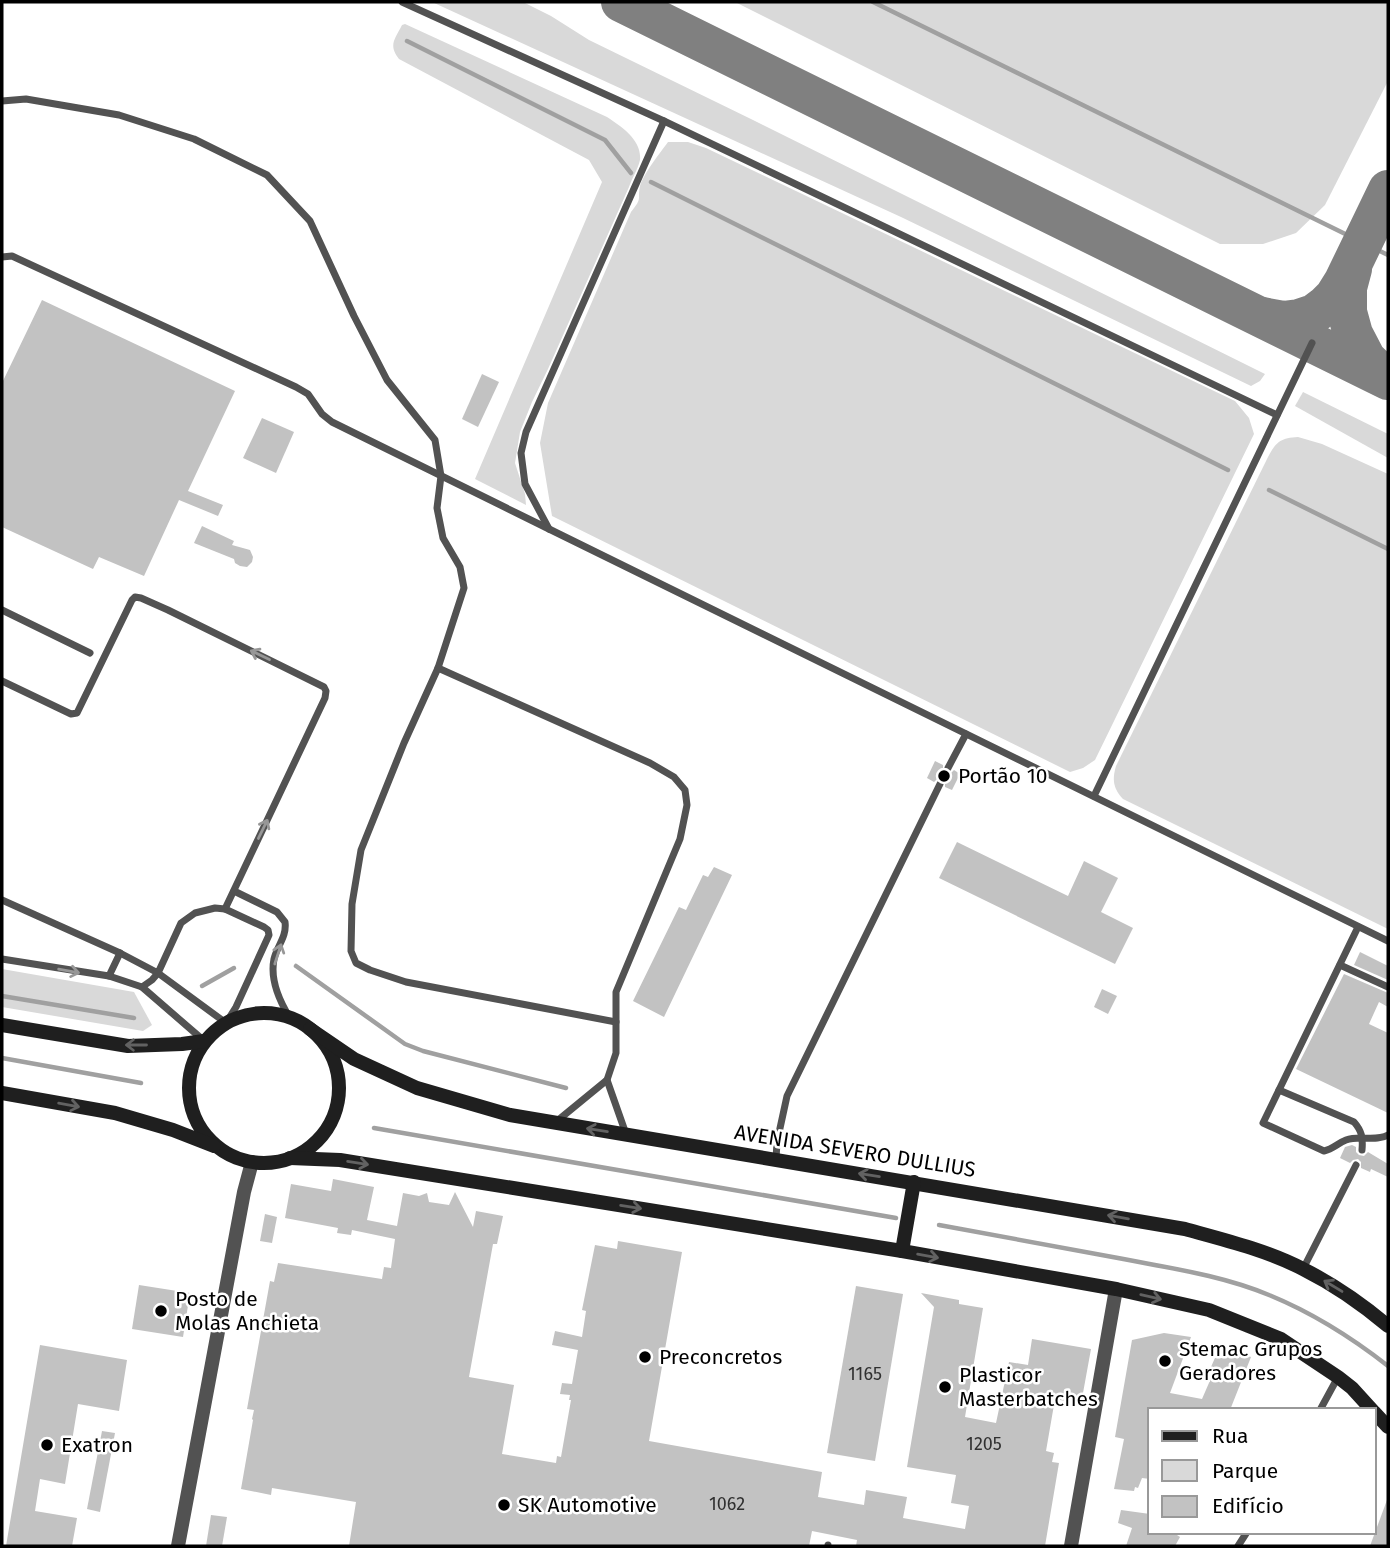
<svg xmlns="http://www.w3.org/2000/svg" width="1390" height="1548" font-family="'Fira Sans',sans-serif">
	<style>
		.green { fill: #d9d9d9 }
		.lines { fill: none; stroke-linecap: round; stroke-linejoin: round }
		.stream { stroke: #a0a0a0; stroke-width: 4.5 }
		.taxiway { stroke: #808080; stroke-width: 40 }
		.building { fill: #c2c2c2 }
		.lane { stroke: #525252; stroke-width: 7 }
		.street { stroke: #525252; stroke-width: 14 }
		.secondary { stroke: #1f1f1f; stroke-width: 14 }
		.oneway { stroke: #979797 }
		.oneway2 { stroke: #626262 }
		.poi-dot { fill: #000; stroke: #fff; stroke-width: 2.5 }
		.labels { text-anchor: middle; stroke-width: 5; stroke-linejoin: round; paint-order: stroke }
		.number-label { font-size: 18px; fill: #303030 }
		.poi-label { font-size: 21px; fill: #000; stroke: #fff; text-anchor: start }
		.street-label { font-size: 21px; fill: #000; stroke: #fff }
	</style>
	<rect width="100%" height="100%" fill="#fff"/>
	<g class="green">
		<polygon points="432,2 523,2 551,16 589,40 753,120 1265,374 1260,381 1251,386 901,217"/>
		<polygon points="735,2 1388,2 1388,81 1325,205 1296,233 1263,244 1220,244"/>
		<path d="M 405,24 L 607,117 C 622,127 642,140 640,160 C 638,169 632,178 629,187 L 548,369 L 532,402 L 520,432 L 515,463 L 525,494 L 526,505 L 475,479 L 602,182 L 589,160 L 399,59 C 388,45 395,39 402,25 Z"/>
		<path d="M 668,142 L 688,142 L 706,148 L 1235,401 L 1249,418 L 1254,434 L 1095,760 L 1083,768 L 1070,772 L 552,516 L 540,443 L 548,403 L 631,212 C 643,197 637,201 640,186 C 644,173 660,153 668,142 Z"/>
		<polygon points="1303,392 1388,434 1388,458 1295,406"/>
		<path d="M 1298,437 L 1322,444 L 1388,474 L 1388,929 L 1123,799 C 1113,788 1112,780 1116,766 L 1268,457 C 1276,442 1280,438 1298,437 Z"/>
		<polygon points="2,969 134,992 152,1025 143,1031 2,1007"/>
	</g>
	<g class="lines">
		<g class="stream">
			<polyline points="873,2 1388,255"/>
			<polyline points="407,41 605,140 631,173"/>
			<polyline points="651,182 1228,470"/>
			<polyline points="1269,490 1388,549"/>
			<polyline points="296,966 405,1044 423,1051 566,1088"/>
			<polyline points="202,986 234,968"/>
			<polyline points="2,996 134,1018"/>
			<polyline points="2,1058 141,1083"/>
			<polyline points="374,1128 896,1218"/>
			<path d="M 939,1225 C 999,1236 1059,1247 1118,1258 C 1169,1268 1221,1275 1269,1295 C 1313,1313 1351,1337 1388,1366"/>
		</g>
		<g class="taxiway">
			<polyline points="621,2 1388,380"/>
			<polyline points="1352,269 1347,288 1347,312 1353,334 1366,359 1384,376"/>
			<polyline points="1262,317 1283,321 1299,319 1314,314 1326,305 1334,297 1344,281 1388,190"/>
		</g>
	</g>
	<g class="building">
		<polygon points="42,300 235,391 188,491 223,505 218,516 179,500 144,576 99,557 93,569 2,527 2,383"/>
		<polygon points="482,374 499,382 478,427 462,419"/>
		<polygon points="262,418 294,432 276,473 243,458"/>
		<polygon points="202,526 234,541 232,545 250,550 253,557 252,562 247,567 240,566 235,563 234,559 194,543"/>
		<polygon points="935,761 943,765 943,771 946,774 951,773 954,770 960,774 952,790 945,787 945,781 942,778 937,779 934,782 927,778"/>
		<polygon points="957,842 1068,896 1084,861 1118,878 1101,912 1133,928 1115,964 939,878"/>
		<polygon points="714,867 732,875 664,1017 633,1001 679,907 686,910 703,875 708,877"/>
		<polygon points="1360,952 1388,966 1388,980 1354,965"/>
		<polygon points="1344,974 1388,993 1388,1007 1379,1002 1369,1024 1388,1033 1388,1113 1296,1069"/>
		<polygon points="1102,989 1117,996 1108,1014 1094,1007"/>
		<polygon points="1352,1145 1356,1147 1356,1152 1359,1155 1364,1156 1368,1152 1388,1164 1388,1177 1371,1169 1370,1172 1361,1168 1361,1162 1358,1159 1353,1160 1350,1163 1340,1158 1345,1147"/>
		<polygon points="333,1179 374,1187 367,1220 397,1226 403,1193 419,1196 427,1193 429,1202 449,1205 455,1192 473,1227 476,1211 503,1216 497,1244 493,1244 469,1377 514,1385 502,1454 556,1463 557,1456 561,1457 571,1400 569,1400 570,1395 560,1394 562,1383 572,1384 578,1350 552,1345 555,1331 582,1337 586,1311 582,1310 595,1245 617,1249 618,1241 682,1252 649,1441 822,1472 818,1497 864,1505 866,1490 907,1497 903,1518 965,1529 969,1506 951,1503 956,1475 907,1467 934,1307 921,1293 959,1300 959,1304 983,1308 965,1417 996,1423 1009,1362 1028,1365 1032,1339 1091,1349 1081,1404 1055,1399 1046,1451 1054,1453 1052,1462 1059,1463 1045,1546 856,1546 857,1540 812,1531 809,1546 349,1546 356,1502 272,1488 271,1495 241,1489 253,1420 252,1419 254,1410 247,1409 270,1281 274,1282 278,1263 382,1279 384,1267 391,1268 395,1239 352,1230 351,1235 337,1233 338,1228 285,1218 291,1184 331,1191"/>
		<polygon points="265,1214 277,1217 272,1243 260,1241"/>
		<polygon points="139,1285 190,1293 183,1337 132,1329"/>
		<polygon points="856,1286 903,1294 875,1461 827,1453"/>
		<polygon points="1164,1333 1191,1337 1170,1393 1202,1399 1215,1369 1211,1367 1221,1344 1251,1357 1230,1410 1150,1410 1150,1479 1142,1478 1138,1488 1135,1487 1134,1491 1114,1489 1124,1439 1115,1437 1132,1340"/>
		<polygon points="40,1345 127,1360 119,1411 78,1404 65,1484 40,1479 35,1511 77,1518 72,1546 6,1546"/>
		<polygon points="102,1431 115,1433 100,1512 87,1509"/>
		<polygon points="1387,1500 1388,1546 1370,1546"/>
		<polygon points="1121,1510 1150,1514 1150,1532 1178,1532 1177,1535 1180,1537 1175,1546 1126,1546 1132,1528 1118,1523"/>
		<polygon points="211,1515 227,1517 222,1546 206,1546"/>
	</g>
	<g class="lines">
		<g class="lane">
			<polyline points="402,2 664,121 1277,415"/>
			<polyline points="2,101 26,99 119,115 194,139 267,175 310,221 354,316 387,380 435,440 441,476 437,508 443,538 460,567 464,588 438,668 404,743 361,850 352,904 351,951 356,963 370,970 406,982 616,1022"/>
			<polyline points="664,121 526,432 521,453 525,484 549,529 1388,941"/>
			<polyline points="2,257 12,256 296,387 308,394 322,414 332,422 549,529"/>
			<polyline points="2,610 90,653"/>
			<polyline points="438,668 650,763 674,777 685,790 687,805 680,839 616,992 616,1053 607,1080 557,1121"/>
			<polyline points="2,681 71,714 77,713 132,600 135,597 141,598 168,610 324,687 326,691 325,698 225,909"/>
			<polyline points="948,768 966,734"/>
			<polyline points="1094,796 1312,343"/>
			<path d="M 234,891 L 277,912 L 285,922 C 287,937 277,946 274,959 C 270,979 280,1002 290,1018"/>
			<polyline points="2,900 120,953 158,973 226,1023 236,1007 269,935 268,930 264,927 225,909 215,908 195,913 181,923 158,973 152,980 142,987 109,976 2,959"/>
			<polyline points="1340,965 1388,987"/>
			<polyline points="109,976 120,953"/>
			<polyline points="142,987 202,1039"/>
			<polyline points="607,1080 626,1134"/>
			<polyline points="1279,1090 1358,927"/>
			<path d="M 1362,1150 C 1363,1138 1362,1131 1354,1122 L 1279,1090 L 1263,1123 L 1324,1151 C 1333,1149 1338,1143 1346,1140 C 1360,1135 1376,1142 1388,1135"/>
			<polyline points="776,1159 777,1142 787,1096 940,784"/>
			<polyline points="1303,1269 1356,1165"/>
			<polyline points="1320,1410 1338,1377"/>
			<polyline points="828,1546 828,1545"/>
			<polyline points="1238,1546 1247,1532"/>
		</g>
		<g class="street">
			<polyline points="178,1546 244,1192 252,1162"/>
			<polyline points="1071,1546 1116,1289"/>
		</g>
		<g class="secondary">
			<circle cx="264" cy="1088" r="75"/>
			<polyline points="2,1025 128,1046 182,1044 204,1041"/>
			<path d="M 310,1029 L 354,1059 L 417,1088 L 510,1115 L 1185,1229 C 1225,1240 1266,1250 1303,1269 C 1333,1284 1362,1304 1388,1326"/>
			<polyline points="2,1093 115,1113 173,1130 214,1146"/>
			<polyline points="290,1158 340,1160 902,1251 1116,1289 1209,1310 1281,1339 1338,1377 1352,1388 1372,1410"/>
			<polyline points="902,1251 914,1182"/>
			<polyline points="1374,1412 1388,1427"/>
		</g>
	</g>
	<defs><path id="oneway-shaft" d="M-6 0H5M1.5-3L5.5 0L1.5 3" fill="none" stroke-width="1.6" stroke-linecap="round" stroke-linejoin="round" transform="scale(1.75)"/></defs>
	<g class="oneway">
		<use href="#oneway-shaft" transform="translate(260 655) rotate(-154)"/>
		<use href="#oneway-shaft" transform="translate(263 829) rotate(-64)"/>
		<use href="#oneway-shaft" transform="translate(278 954) rotate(-72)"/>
		<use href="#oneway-shaft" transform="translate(69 971) rotate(10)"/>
	</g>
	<g class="oneway2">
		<use href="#oneway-shaft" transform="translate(136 1045) rotate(180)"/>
		<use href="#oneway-shaft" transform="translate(69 1105) rotate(10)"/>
		<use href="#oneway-shaft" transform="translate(597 1130) rotate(-171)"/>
		<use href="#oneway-shaft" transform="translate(358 1163) rotate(9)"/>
		<use href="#oneway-shaft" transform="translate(869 1175) rotate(-171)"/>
		<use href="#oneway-shaft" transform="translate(631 1207) rotate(9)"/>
		<use href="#oneway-shaft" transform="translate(1118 1217) rotate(-170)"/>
		<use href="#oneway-shaft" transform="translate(928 1256) rotate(10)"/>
		<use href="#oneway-shaft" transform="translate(1333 1286) rotate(-149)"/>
		<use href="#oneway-shaft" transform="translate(1151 1297) rotate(13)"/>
	</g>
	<g class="poi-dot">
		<circle cx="944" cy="776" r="7"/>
		<circle cx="161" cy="1311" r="7"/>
		<circle cx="645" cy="1357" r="7"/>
		<circle cx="1165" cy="1361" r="7"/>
		<circle cx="945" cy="1387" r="7"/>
		<circle cx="47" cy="1445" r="7"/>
		<circle cx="504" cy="1505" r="7"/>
	</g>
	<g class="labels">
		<g class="number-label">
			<text x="865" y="1380">1165</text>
			<text x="984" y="1450">1205</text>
			<text x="727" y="1510">1062</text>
		</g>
		<g class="poi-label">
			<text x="958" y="783">Portão 10</text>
			<text x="175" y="1306">Posto de<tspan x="175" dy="24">Molas Anchieta</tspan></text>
			<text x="1179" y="1356">Stemac Grupos<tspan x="1179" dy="24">Geradores</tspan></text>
			<text x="659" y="1364">Preconcretos</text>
			<text x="959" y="1382">Plasticor<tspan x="959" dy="24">Masterbatches</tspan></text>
			<text x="61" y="1452">Exatron</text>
			<text x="518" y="1512">SK Automotive</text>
		</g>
		<g class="street-label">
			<text transform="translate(855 1151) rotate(9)" y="7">AVENIDA SEVERO DULLIUS</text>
		</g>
	</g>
	<rect width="1390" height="1548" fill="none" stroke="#000000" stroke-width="7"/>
	<rect x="1148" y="1408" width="228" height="126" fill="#ffffff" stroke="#999999" stroke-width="2"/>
	<rect x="1162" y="1431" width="35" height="10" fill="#1f1f1f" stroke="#999999" stroke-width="2"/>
	<text x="1212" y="1443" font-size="21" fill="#000000">Rua</text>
	<rect x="1162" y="1460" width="35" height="21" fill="#d9d9d9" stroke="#999999" stroke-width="2"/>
	<text x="1212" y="1478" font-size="21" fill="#000000">Parque</text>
	<rect x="1162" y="1496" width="35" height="21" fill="#c2c2c2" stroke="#999999" stroke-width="2"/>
	<text x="1212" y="1513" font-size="21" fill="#000000">Edifício</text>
</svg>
